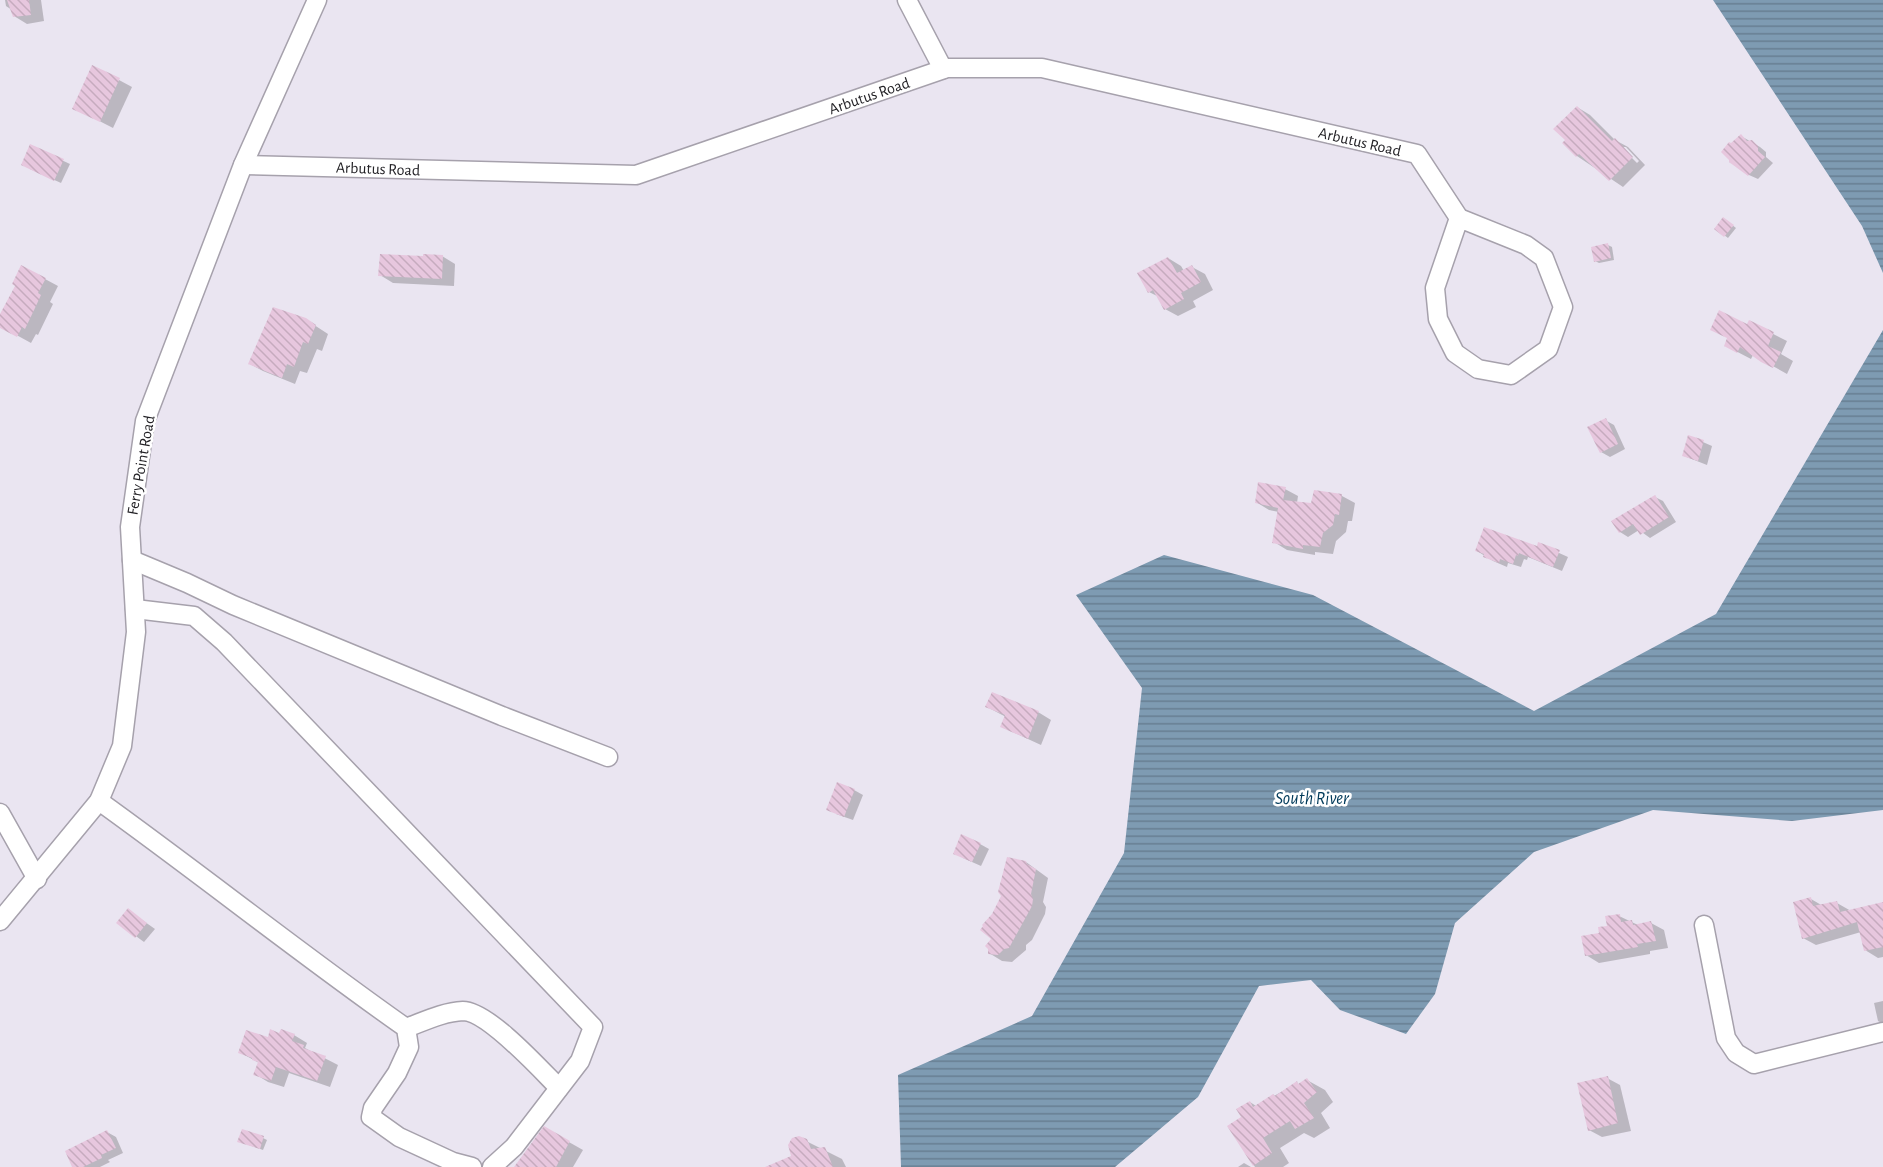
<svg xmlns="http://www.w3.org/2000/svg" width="1883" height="1167" font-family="'Alegreya Sans',sans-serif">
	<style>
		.water { fill: url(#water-rules) }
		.shadow { fill: #0003; fill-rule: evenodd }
		.building { fill: url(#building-back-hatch) }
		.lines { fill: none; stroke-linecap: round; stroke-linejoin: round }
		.minor-casing { stroke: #a6a1ac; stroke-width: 21 }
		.minor { stroke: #fff; stroke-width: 18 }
		.labels { text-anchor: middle; stroke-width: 5; stroke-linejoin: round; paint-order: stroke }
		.street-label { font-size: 16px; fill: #232226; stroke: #fff }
		.water-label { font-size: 18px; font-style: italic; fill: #013a5a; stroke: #fff }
	</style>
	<defs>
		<pattern id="water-rules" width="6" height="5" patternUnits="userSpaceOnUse" patternTransform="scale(1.5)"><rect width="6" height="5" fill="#7e9bb2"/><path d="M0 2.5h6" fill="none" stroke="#677e91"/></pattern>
		<pattern id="building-back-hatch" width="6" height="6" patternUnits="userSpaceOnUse" patternTransform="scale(1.5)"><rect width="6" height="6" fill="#e7c7de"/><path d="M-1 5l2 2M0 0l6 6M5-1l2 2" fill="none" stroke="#c6abbe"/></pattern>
	</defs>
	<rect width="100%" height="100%" fill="#eae5f1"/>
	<g class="water">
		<polygon points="1713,0 1883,0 1883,273 1862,226"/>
		<polygon points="1883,330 1883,810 1792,821 1653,810 1534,852 1455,923 1435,994 1406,1034 1340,1010 1311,980 1259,986 1198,1097 1115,1167 901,1167 898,1075 1032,1016 1124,853 1142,688 1076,595 1164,555 1313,595 1534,711 1716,614"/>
	</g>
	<g class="shadow">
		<polygon points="5,0 41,0 44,21 27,24 14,16 12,10 6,6"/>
		<polygon points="119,80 132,87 113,128 74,108"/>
		<path d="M 1577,107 L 1590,115 L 1615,140 L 1628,147 L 1645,165 L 1623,187 L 1577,156 ZM 1621,147 L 1626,147 L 1639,161 L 1637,163 Z"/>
		<polygon points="1741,136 1760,147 1766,152 1766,157 1773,163 1758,179 1749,175"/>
		<polygon points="31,146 70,164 61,183 30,169"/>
		<polygon points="1727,221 1736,228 1728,238 1716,229"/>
		<polygon points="1608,245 1612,247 1614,260 1599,263 1595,261"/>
		<polygon points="442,256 455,264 454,286 393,283 380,275"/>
		<polygon points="1168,258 1181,266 1184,271 1192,267 1205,274 1213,290 1193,301 1196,307 1178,316 1165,309 1159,297 1149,292"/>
		<polygon points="45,279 58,286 50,302 53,304 38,335 36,334 31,343 0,326 0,323"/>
		<polygon points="305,319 328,334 322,351 317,349 307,373 300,371 295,384 263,371 250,364"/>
		<polygon points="1750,322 1787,341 1781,354 1793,361 1787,374 1753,355 1751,359 1726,346"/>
		<polygon points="1605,420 1614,425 1625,449 1610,457 1601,452"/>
		<polygon points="1689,436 1712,446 1707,465 1684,456"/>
		<polygon points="1285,489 1298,496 1297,503 1312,505 1342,496 1355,503 1352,521 1348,521 1346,532 1336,541 1333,554 1315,552 1315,555 1287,550 1274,542 1279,512 1269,510 1256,502"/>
		<polygon points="1655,497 1663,501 1676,522 1650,538 1639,530 1628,537 1620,532"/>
		<polygon points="1539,544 1568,557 1562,571 1528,557 1527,560 1524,559 1521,567 1508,563 1507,567 1493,561 1477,551 1537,548"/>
		<polygon points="987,707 1038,712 1051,720 1041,745 1002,727 1006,717"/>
		<polygon points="854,790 863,795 853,820 836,814"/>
		<polygon points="980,844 989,849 981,866 963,858"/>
		<polygon points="1026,862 1048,878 1043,902 1046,907 1045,914 1032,940 1026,945 1026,950 1012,962 1002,961 989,953 993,939 994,915"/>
		<polygon points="1811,899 1823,906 1837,903 1851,911 1883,904 1883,957 1878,958 1865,950 1861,932 1816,945 1803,938"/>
		<polygon points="128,910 155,929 144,942 118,923"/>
		<polygon points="1619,916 1638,925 1651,923 1664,930 1668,948 1650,951 1650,954 1599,963 1586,955 1600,934"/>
		<polygon points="1883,1001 1883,1024 1878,1021 1874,1003"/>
		<polygon points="280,1035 294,1035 307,1043 305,1048 338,1065 330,1087 289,1073 284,1087 268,1082 255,1074 259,1063 239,1052"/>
		<polygon points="1607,1078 1620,1085 1631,1131 1602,1137 1589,1130"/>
		<polygon points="1307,1080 1325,1090 1333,1102 1321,1113 1330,1128 1314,1138 1304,1133 1280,1148 1289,1163 1283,1167 1255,1167 1229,1126 1243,1117 1250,1102 1256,1106 1297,1083 1299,1085"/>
		<polygon points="544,1128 583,1150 573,1167 521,1167"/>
		<polygon points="107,1132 116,1137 123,1153 108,1160 110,1162 100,1167 74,1167"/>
		<polygon points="263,1138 267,1140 263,1150 243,1143"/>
		<polygon points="806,1141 842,1159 846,1167 790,1167 793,1157"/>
		<polygon points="1244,1163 1251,1167 1238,1167"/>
	</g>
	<g class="building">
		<polygon points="7,0 29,0 31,15 13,17"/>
		<polygon points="92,65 120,78 100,122 72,109"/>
		<polygon points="1577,106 1612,141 1615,138 1633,157 1609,181 1579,154 1576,157 1562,143 1565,140 1553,129"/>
		<polygon points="1741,134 1747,141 1752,140 1758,146 1758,151 1765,157 1748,176 1729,162 1729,160 1721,152 1729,142 1731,143"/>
		<polygon points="30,144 64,159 54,181 21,165"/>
		<polygon points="1723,217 1734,225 1724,237 1714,229"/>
		<polygon points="1608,243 1611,258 1594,262 1591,247"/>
		<polygon points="380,254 423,256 423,254 443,255 442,279 378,276"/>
		<polygon points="1168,257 1177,273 1192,265 1201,282 1181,293 1184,299 1164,310 1153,290 1148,293 1137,273"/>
		<polygon points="21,265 46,278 38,293 41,295 35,308 25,329 22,327 17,337 0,328 0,314 15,286 12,284"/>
		<polygon points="273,307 306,318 316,325 308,344 303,342 294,367 287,364 282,378 248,364"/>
		<polygon points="1719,310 1747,324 1749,320 1774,332 1768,346 1781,352 1773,368 1761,362 1740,347 1737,353 1724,346 1727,338 1710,330"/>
		<polygon points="1606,418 1618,444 1600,453 1587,427"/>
		<polygon points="1688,435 1704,440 1698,461 1682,456"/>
		<polygon points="1258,482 1286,487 1283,500 1311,503 1314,490 1342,494 1339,515 1335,514 1333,525 1323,533 1320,547 1303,545 1303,549 1272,543 1278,508 1255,503"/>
		<polygon points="1655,495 1669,517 1640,535 1633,524 1619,533 1611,521"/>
		<polygon points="1484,527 1537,546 1538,542 1560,550 1553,567 1519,553 1518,556 1516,555 1513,564 1500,559 1499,563 1483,557 1484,554 1475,551"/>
		<polygon points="992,692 1039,711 1028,739 1000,727 1005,715 985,707"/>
		<polygon points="837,782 855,789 844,817 826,810"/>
		<polygon points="961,834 981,843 972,862 953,854"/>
		<polygon points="1007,857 1026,861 1027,864 1036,869 1031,894 1033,899 1032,906 1009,948 1004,949 998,955 988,954 988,949 985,946 991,939 980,930 983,926 982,925 992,914 1001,896 998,892"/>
		<polygon points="1811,897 1813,906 1837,901 1840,912 1883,902 1883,947 1864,951 1857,922 1802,939 1793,902"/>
		<polygon points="128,908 147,923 135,938 116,923"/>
		<polygon points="1620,914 1621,922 1632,920 1633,925 1651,921 1656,941 1637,944 1638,947 1585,956 1581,936 1599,933 1598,927 1607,926 1605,916"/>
		<polygon points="270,1029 279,1033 281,1029 295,1034 292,1041 304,1045 303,1048 326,1056 317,1081 276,1067 271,1081 253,1075 258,1062 252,1060 252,1058 238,1053 246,1030 268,1037"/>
		<polygon points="1608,1076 1618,1123 1588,1131 1577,1083"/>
		<polygon points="1307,1078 1317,1092 1304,1103 1314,1118 1295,1129 1290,1121 1263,1138 1272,1153 1253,1166 1227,1126 1241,1117 1236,1109 1250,1101 1253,1107 1273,1094 1275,1096 1297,1081 1298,1084"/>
		<polygon points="544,1126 570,1141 556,1167 514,1167"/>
		<polygon points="242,1129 264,1136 260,1149 237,1142"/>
		<polygon points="107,1130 116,1148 101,1155 102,1158 83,1167 72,1167 65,1151"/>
		<polygon points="799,1136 807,1139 811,1149 825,1147 833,1167 765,1167 791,1156 788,1145 792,1138"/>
	</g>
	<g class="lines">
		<defs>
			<g id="minor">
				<polyline points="907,0 943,69"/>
				<polyline points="243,165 636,175 947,68 1042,68 1417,154 1459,218 1526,245 1544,258 1563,307 1548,349 1511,375 1478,369 1455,353 1438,319 1435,288 1459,218"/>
				<polyline points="132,560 187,583 233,605 502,716 608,757"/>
				<polyline points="135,609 194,616 224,642 593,1027 580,1061 514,1147 492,1167"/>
				<path d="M 99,801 C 202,875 302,955 406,1028 L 409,1047 L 397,1073 L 373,1108 L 371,1117 L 399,1137 L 453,1162 L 472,1167"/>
				<polyline points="0,813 37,879"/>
				<polyline points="0,921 99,801 122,746 136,632 130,527 145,421 243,165 317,0"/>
				<polyline points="1704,925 1726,1038 1736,1053 1754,1064 1883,1032"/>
				<path d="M 406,1028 C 425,1021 443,1012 463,1011 C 488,1011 541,1070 559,1088"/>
			</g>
		</defs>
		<use href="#minor" class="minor-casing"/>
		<use href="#minor" class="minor"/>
	</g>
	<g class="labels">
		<g class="street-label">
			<text transform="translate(869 95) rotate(-19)" y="6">Arbutus Road</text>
			<text transform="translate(1360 141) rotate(13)" y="6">Arbutus Road</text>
			<text transform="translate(378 168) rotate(2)" y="6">Arbutus Road</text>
			<text transform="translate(140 465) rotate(-80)" y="6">Ferry Point Road</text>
		</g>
		<g class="water-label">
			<text x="1312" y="804">South River</text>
		</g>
	</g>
</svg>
